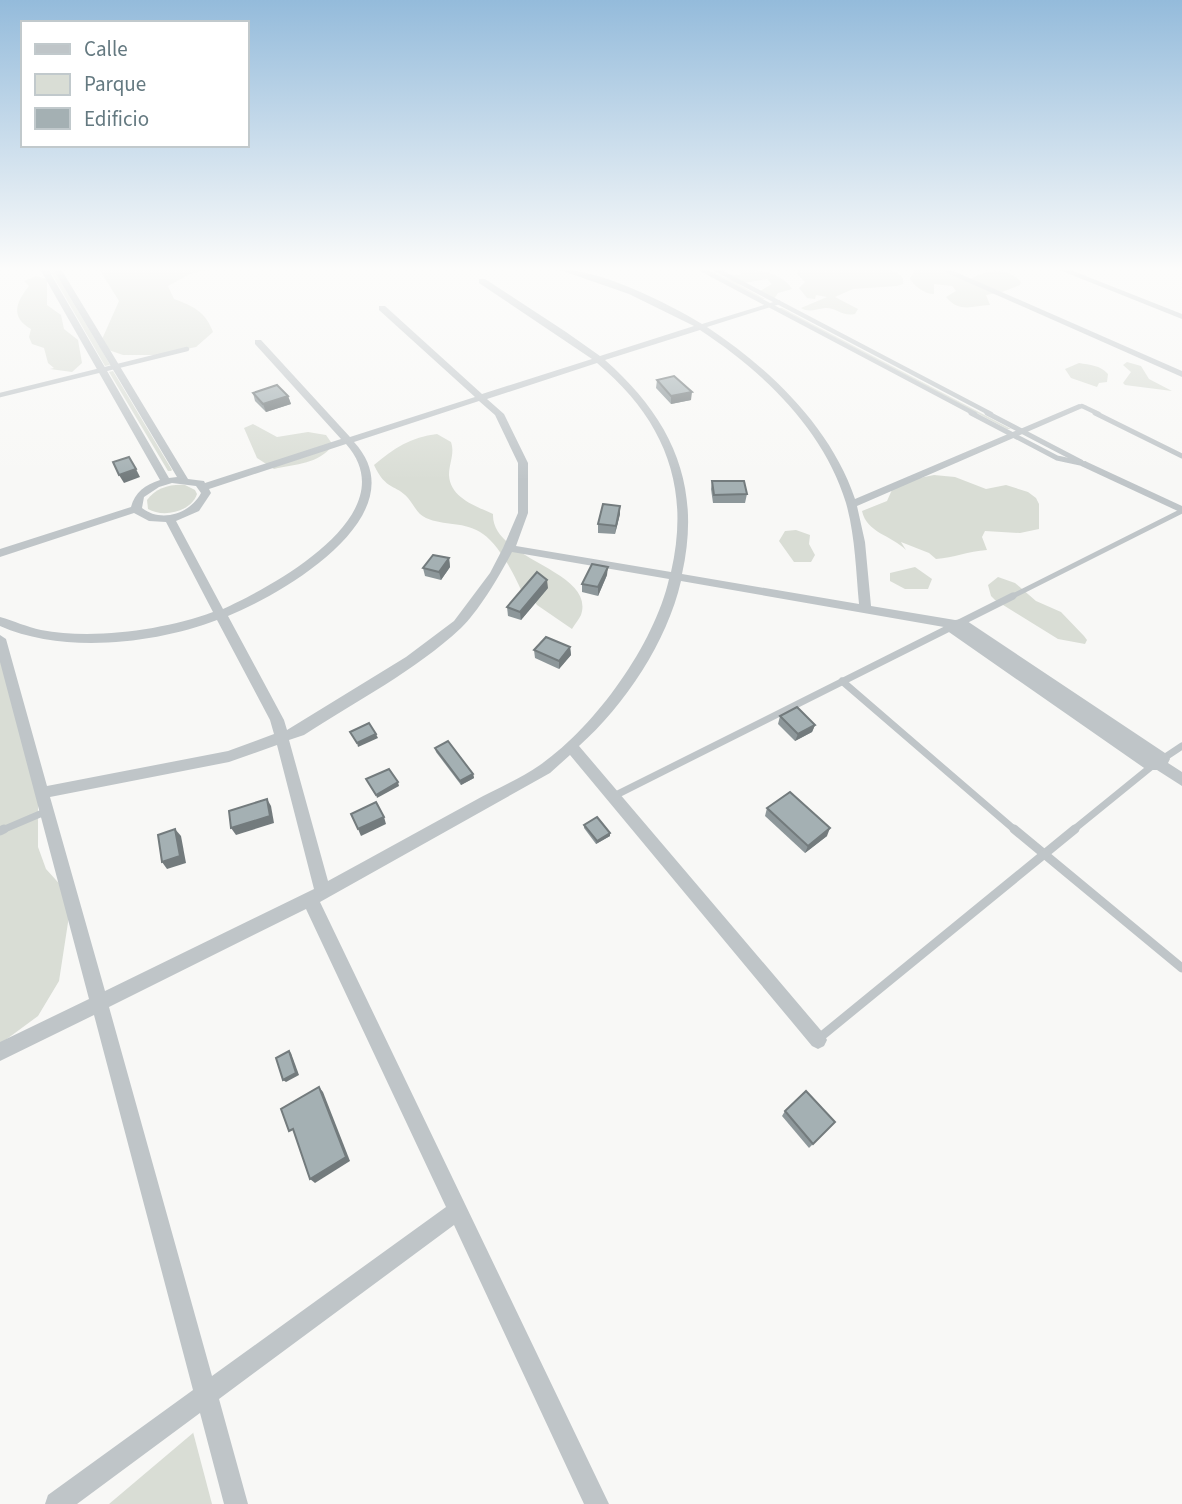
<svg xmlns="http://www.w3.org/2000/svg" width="1182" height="1504" font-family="'Source Sans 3',sans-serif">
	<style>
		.green { fill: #d9ddd5 }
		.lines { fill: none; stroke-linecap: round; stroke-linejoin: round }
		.service-far3 { stroke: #bfc5c8; stroke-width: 4.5 }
		.service-far2 { stroke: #bfc5c8; stroke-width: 5 }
		.service-far1 { stroke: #bfc5c8; stroke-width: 7 }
		.service { stroke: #bfc5c8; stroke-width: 9 }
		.minor { fill: #bfc5c8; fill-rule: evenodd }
		.wall { fill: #8d979a }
		.shaded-wall { fill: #737b7d }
		.building { fill: #a4b0b3; stroke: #737b7d; stroke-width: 2 }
	</style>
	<rect width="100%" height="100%" fill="#f8f8f6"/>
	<g class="green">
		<path d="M 49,269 L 53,269 L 99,346 L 119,301 L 99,269 L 209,269 L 190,274 L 168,286 L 174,299 C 193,306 206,312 213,332 L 196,347 L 158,355 L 123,355 L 100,347 L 110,365 L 105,366 Z"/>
		<path d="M 706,269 L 731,280 L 732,275 L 741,275 L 740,269 C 757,269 783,273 792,289 L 778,293 L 774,299 L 760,291 L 772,284 L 767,279 L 738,284 L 765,299 L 762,299 Z"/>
		<path d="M 798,269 L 889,269 C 896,273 905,274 903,284 L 897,286 L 853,289 L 835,297 L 858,309 L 855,314 C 842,317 836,307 825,308 C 815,309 810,313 801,308 L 827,297 L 816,295 L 815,299 L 807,298 L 799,288 L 805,282 L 797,274 Z"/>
		<path d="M 917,269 L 941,269 L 969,280 C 984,270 1008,266 1021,282 L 1020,285 L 1002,292 L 986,295 L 990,305 C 972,306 959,313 946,297 L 956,291 L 952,286 L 934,284 L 934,294 C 925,294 913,286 910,278 Z"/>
		<path d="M 36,276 L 47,279 L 47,305 L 61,315 L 64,329 L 78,340 L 82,363 L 72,372 L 50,369 L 54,368 L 48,363 L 44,348 L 32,344 L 29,337 L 31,329 C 10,317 16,302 29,286 L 24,281 Z"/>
		<polygon points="779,308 782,308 1011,429 1007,429"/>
		<polygon points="1127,362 1141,366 1149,379 1172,391 1125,385 1123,383 1131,372 1123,365"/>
		<path d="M 1079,363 C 1090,365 1100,365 1108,374 L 1107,382 L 1099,383 L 1097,387 L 1071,378 L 1065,369 Z"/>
		<polygon points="113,371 172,470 171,471 168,471 109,372"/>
		<path d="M 253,424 L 277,437 L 308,432 L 326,435 L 333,445 C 319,464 296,464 274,469 L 257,458 L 244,428 Z"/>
		<path d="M 437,434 L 451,442 C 455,454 449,463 449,475 C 450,498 476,506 493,514 C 491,560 596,570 581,615 C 579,619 575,624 572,629 L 537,605 L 527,591 L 524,597 C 516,577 500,546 483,534 C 466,521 443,526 426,518 C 417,514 414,505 408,498 C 396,484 386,491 374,465 C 394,448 411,437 437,434 Z"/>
		<path d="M 934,475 L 955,477 L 986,489 L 1006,485 L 1028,492 L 1036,498 L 1039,504 L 1039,529 L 1020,533 L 985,531 L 982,537 L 987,550 C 968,551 954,558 936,559 L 929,553 L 901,542 L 906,550 C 891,535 867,533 862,511 L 887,501 L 895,483 Z"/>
		<path d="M 185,485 L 195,490 L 197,494 C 191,512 163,518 148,509 L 147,500 C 156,488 170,484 185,485 Z"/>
		<polygon points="796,530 810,535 809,544 815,555 811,562 794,562 779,541 785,531"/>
		<polygon points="915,567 932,579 928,589 905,589 890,581 890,573"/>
		<polygon points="998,577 1015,583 1036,601 1061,612 1084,636 1087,640 1085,644 1058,639 995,600 991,596 988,585"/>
		<polygon points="0,654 38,778 38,847 46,869 65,890 69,916 59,981 38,1016 0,1044"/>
		<polygon points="193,1432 212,1504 109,1504 193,1433"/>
	</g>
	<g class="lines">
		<g class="service-far3">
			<polyline points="701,269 975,414"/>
			<polyline points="715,269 991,414"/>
			<polyline points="0,395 187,349"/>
			<polyline points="1082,406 1099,414"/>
		</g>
		<g class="service-far2">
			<polyline points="971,413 1057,458 1085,464"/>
			<polyline points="987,413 1081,462"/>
			<polyline points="1095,413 1182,456"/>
			<polyline points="1009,598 1182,511"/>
		</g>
		<g class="service-far1">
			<polyline points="842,681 1016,831"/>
			<polyline points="614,796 1013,596"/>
			<polyline points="0,831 47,811"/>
			<polyline points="1072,831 1152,766 1182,746"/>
		</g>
		<g class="service">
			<polyline points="1014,829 1182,968"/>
			<polyline points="0,831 4,829"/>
			<polyline points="818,1039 1075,829"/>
		</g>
		<g class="minor">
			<path d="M 40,269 L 48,269 L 169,478 L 177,477 L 53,269 L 61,269 L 188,479 L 204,481 L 205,483 L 341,439 L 255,344 L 255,340 L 261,340 L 350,437 L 475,397 L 379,310 L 379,306 L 385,306 L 482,394 L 592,359 L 479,283 L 479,279 L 485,279 L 566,332 L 600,356 L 694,326 L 629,294 L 557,269 C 599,269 666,302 702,324 L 780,300 L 780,304 L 707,327 C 769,368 831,427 855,499 L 1079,404 L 1087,406 L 857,506 L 865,542 L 871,606 L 955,620 L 964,619 L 1168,755 L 1170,759 L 1168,763 L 1182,772 L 1182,786 L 1157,770 L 1147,770 L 946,630 L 944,627 L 681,581 C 667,642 625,705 579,746 L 824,1034 L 827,1040 L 824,1046 L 818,1049 L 812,1046 L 570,755 L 550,773 L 320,902 L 609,1504 L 584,1504 L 454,1225 L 219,1399 L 248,1504 L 224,1504 L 200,1413 L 77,1504 L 45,1504 L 48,1495 L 193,1390 L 94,1015 L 0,1061 L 0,1042 L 89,999 L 0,662 L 0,635 L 6,639 L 47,786 L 228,751 L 274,734 L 270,720 L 217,620 C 154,644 63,654 0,626 L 0,617 C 14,621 27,627 41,630 C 93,640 164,630 213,612 L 166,522 L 149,521 L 134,513 L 0,557 L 0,549 L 131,507 C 135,492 145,485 160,480 ZM 700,330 C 761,370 824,429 846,503 C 855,535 856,570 859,604 L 682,574 C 702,485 672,419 605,360 ZM 597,363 C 664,419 691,486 671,572 L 516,546 L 528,513 L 528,463 L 504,414 L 487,399 ZM 479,401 L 495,415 L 518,463 L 518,513 L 503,548 L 490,573 L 454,621 L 406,657 L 287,730 L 284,720 L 228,616 C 283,594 420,514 354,442 ZM 346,444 C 408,514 273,586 223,609 L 176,521 L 199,511 L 211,493 L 209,489 ZM 172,483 L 196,486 L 201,493 C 190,514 161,523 142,508 L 144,497 L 159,487 ZM 512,552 L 669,579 C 654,645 595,727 540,765 C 520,779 495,789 474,801 C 425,828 377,854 328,881 L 289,740 L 304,735 C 356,701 415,671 461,628 C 479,611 500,575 512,552 ZM 277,745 L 314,889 L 105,991 L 50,797 L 229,762 ZM 306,909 L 446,1207 L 212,1376 L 109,1007 Z"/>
			<polygon points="938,269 949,269 1182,371 1182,377"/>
			<polygon points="1057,269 1068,269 1182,314 1182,319"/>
			<polygon points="1085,461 1182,506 1182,513 1081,466 1080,464"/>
		</g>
	</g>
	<g class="wall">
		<polygon points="657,380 691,400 671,404 656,388"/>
		<polygon points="253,393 288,396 291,404 266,412 255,401"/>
		<polygon points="712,481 747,494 745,503 713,503 711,489"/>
		<polygon points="620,506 620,514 615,534 598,533 598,524"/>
		<polygon points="449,558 450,567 441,580 425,576 423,568"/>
		<polygon points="607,575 598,596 582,592 582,584"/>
		<polygon points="548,588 521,620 508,616 507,607"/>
		<polygon points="570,647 571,655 559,669 535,658 534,650"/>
		<polygon points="780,716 815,725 812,732 795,741 778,724"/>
		<polygon points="435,748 473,774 474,778 461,785 436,752"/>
		<polygon points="767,808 827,836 805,853 765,816"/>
		<polygon points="584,825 610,836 596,844 584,828"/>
		<polygon points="785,1111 835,1122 809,1148 782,1116"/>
	</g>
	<g class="shaded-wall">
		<polygon points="692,392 691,400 671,404 671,396"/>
		<polygon points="288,396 291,404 266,412 263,404"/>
		<polygon points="136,469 140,477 124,483 119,475"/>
		<polygon points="620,506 620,514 615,534 616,526"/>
		<polygon points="449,558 450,567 441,580 439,572"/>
		<polygon points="608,567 607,575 598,596 598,587"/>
		<polygon points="547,580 548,588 521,620 520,612"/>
		<polygon points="570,647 571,655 559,669 559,661"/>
		<polygon points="815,725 812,732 795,741 798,734"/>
		<polygon points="376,734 378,738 358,747 357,743"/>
		<polygon points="473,774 474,778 461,785 460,781"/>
		<polygon points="398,782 399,786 377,798 376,795"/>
		<polygon points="267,799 271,806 274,823 236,835 231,828"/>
		<polygon points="384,817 386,824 361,836 358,829"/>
		<polygon points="830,828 827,836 805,853 808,846"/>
		<polygon points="175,829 181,836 186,863 167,869 162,862"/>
		<polygon points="610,833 610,836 596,844 597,841"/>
		<polygon points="289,1051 291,1053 299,1075 286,1082 283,1080"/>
		<polygon points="319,1087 323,1092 350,1161 315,1183 310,1179"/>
	</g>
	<g class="building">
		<polygon points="674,376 692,392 671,396 657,380"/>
		<polygon points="277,385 288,396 263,404 253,393"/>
		<polygon points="129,457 136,469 119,475 113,462"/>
		<polygon points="712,481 744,481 747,494 714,495"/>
		<polygon points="603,504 620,506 616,526 598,524"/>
		<polygon points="433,555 449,558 439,572 423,568"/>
		<polygon points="592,564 608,567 598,587 582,584"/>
		<polygon points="537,572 547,580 520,612 507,607"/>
		<polygon points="546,637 570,647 559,661 534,650"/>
		<polygon points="797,707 815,725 798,734 780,716"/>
		<polygon points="369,723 376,734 357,743 350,732"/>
		<polygon points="448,741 473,774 460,781 435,748"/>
		<polygon points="389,769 398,782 376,795 366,779"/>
		<polygon points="790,792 830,828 808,846 767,808"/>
		<polygon points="267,799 270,816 231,828 229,811"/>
		<polygon points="376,802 384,817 358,829 351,814"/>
		<polygon points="597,817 610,833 597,841 584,825"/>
		<polygon points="175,829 180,856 162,862 158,835"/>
		<polygon points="289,1051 296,1073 283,1080 276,1058"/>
		<polygon points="319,1087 346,1157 310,1179 293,1129 289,1131 281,1109"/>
		<polygon points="806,1091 835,1122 813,1144 785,1111"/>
	</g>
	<linearGradient id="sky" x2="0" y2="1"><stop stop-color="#94bbdb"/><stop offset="0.56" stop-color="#fcfcfb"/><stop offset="1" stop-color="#fcfcfb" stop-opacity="0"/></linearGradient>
	<rect width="1182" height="480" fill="url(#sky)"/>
	<rect x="21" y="21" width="228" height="126" fill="#ffffff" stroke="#c1c9cc" stroke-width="2"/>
	<rect x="35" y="44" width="35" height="10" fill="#bfc5c8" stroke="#c1c9cc" stroke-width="2"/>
	<text x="84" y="56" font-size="21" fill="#647980">Calle</text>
	<rect x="35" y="74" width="35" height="21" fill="#d9ddd5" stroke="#c1c9cc" stroke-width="2"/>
	<text x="84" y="91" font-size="21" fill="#647980">Parque</text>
	<rect x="35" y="108" width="35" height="21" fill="#a4b0b3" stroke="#c1c9cc" stroke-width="2"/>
	<text x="84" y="126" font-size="21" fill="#647980">Edificio</text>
</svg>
